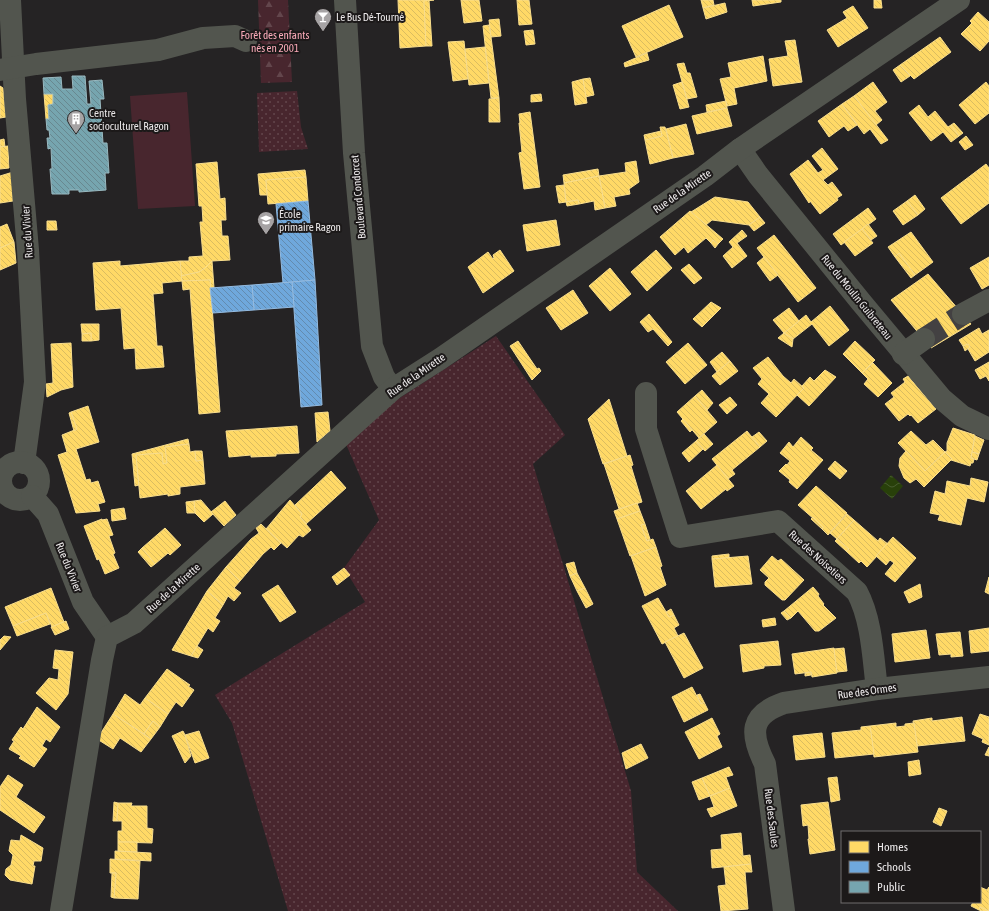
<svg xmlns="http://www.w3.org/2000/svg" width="989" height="911" font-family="'Asap Condensed',sans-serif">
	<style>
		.grass { fill: url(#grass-dots) }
		.forest { fill: url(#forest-firs) }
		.pitch { fill: #48262e }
		.water { fill: url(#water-waves) }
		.homes { fill: url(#homes-back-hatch); stroke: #f9de8d }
		.schools { fill: url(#schools-back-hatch); stroke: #94bbe0 }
		.public { fill: url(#public-back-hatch); stroke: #99b9c0 }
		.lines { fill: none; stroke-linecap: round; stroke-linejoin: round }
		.minor-tunnel { stroke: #434142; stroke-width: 22; stroke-dasharray: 22 11; stroke-linecap: butt }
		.minor { stroke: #52554e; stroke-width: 22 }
		.labels { text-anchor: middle; stroke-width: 4; stroke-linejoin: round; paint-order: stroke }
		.poi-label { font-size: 11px; fill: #ebe8e9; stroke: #1c1919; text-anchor: start }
		.park-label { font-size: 11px; fill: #fbabb9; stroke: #1c1919 }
		.street-label { font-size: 11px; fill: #ebe8e9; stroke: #1c1919 }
	</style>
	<defs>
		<pattern id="grass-dots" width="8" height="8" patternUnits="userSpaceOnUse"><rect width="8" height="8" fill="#48262e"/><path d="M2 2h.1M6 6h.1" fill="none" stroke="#63464c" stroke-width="1.8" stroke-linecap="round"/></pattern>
		<pattern id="forest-firs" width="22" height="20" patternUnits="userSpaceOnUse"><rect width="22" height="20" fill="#48262e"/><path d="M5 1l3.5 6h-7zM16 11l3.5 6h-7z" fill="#63464c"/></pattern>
		<pattern id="water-waves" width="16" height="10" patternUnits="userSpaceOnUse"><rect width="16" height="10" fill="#28400a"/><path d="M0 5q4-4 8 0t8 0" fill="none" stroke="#475c2e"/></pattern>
		<pattern id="homes-back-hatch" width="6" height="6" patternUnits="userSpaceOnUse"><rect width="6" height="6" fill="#ffd966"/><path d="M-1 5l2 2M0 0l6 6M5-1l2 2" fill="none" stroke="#dabc60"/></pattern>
		<pattern id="schools-back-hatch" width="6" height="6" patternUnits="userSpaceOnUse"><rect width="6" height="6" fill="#6fa8dc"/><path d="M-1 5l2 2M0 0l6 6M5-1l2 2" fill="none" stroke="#638baf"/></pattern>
		<pattern id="public-back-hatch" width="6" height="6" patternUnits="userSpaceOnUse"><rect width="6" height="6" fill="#76a5af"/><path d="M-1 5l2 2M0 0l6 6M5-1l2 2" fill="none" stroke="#688890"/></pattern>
	</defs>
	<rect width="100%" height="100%" fill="#252324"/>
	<g class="grass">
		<polygon points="297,91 301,127 308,149 259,152 257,93"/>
		<polygon points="496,336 565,435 533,464 631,791 637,872 678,911 288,911 232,723 215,695 365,602 344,568 379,520 342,435"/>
	</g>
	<polygon class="forest" points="258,0 288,0 292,82 261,83"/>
	<polygon class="pitch" points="187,92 195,206 138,209 130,96"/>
	<polygon class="water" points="891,475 903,486 892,499 880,488"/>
	<g class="homes">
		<polygon points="398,0 434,0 424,1 426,46 400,48"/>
		<polygon points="429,0 432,46 426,46 424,1"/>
		<polygon points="461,0 479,0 482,21 464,23"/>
		<polygon points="517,0 529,0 532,24 519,25"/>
		<polygon points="701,0 713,0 714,5 703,8"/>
		<polygon points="752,0 781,0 781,2 753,6"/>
		<polygon points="874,0 881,0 882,8 874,8"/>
		<polygon points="725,3 727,12 706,19 703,8"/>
		<polygon points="669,5 683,37 636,57 622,26"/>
		<polygon points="853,6 868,28 838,47 827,30 847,18 843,12"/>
		<polygon points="978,12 989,22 989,41 980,51 961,34 972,23 970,21"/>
		<polygon points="499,19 501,36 491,37 489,20"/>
		<polygon points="489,25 491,37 499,98 491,98 483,26"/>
		<polygon points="533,30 535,44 526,45 524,31"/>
		<polygon points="940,37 951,52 914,79 900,65"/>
		<polygon points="795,40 802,82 773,86 769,59 788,56 785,41"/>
		<polygon points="464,41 468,79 453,81 448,42"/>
		<polygon points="485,47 489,83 469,85 465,49"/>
		<polygon points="647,53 649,60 625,67 624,63"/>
		<polygon points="763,56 767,81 734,88 737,104 727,106 720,79 731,77 728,63"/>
		<polygon points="684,63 687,73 690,73 697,97 687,99 677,64"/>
		<polygon points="900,65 910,76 901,82 893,70"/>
		<polygon points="590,78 594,95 585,97 583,79"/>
		<polygon points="583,79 587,103 575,105 572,82"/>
		<polygon points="682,82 689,107 680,109 673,85"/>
		<polygon points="873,82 887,102 875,111 882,120 876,125 854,96"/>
		<polygon points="986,82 989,86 989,113 975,124 959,105"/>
		<polygon points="0,86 3,88 6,117 0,118"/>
		<polygon points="44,94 53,94 53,104 48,105 49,119 46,119"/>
		<polygon points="541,94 542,101 531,102 531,95"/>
		<polygon points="854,96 888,140 881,144 870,129 864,134 842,104"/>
		<polygon points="499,98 500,122 489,122 489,99"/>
		<polygon points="726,101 727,108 707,112 706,105"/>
		<polygon points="842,104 857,125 848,131 844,126 829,137 818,121"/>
		<polygon points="919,105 928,117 935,111 948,127 951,125 959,136 951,142 943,132 931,141 909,113"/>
		<polygon points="727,108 732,126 697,134 692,116"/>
		<polygon points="530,112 540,187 524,189 519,153 522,152 519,123 520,123 519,114"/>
		<polygon points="954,123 963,133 959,136 951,125"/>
		<polygon points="686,124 694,154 673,158 666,129"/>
		<polygon points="660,127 665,127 673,158 650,164 645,140 662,136"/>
		<polygon points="661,131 662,136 645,140 644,135"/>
		<polygon points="966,136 973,145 965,150 959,142"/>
		<polygon points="4,139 5,147 0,147 0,140"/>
		<polygon points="8,146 9,168 0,169 0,147"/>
		<polygon points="822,148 838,169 823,180 828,185 832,182 842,195 837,198 838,200 820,214 810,201 809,203 790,174 808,160 818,173 823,170 812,156"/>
		<polygon points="636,161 639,182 629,189 630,194 614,197 616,206 605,208 599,176 626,172 625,163"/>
		<polygon points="217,162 220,199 225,198 226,220 221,220 222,236 228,236 230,260 212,261 205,268 199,272 181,276 180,261 189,261 189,257 203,256 200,222 203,222 202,206 199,206 196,164"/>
		<polygon points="986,164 989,168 989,203 961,224 941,198"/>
		<polygon points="598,169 599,176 564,183 563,175"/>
		<polygon points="305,170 306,177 266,180 267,195 260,195 258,174"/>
		<polygon points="13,172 15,191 12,192 13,201 0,203 0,176"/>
		<polygon points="599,176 605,208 595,210 594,201 579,204 578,200 566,202 564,183"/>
		<polygon points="306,177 308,201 268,204 266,180"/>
		<polygon points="564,185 566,202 559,203 556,186"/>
		<polygon points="915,195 925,209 918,215 907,201"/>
		<polygon points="715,197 748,202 760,217 749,225 712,220 706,225 691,212"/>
		<polygon points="578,200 579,204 567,206 566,202"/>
		<polygon points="907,201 918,215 903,225 893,211"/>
		<polygon points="868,208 876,219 841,245 833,234"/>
		<polygon points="690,211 723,239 718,244 713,240 711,243 706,238 688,253 684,247 675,255 660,237"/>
		<polygon points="760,217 765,223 754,231 749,225"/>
		<polygon points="556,220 560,245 527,251 523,225"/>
		<polygon points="47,221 56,221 57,230 47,230"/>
		<polygon points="7,224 14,242 0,248 0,227"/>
		<polygon points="868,224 877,236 871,240 862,229"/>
		<polygon points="862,229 873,243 855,256 844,242"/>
		<polygon points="742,230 747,236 737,243 747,256 732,268 723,256 733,247 729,242"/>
		<polygon points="911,232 933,262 915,275 899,253 895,257 888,247"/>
		<polygon points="774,235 816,288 798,302 757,248"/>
		<polygon points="713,240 718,244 715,248 711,243"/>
		<polygon points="14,242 16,263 0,270 0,248"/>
		<polygon points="500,250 514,271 483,293 468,267 488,252 493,259 494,258 493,255"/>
		<polygon points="656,250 672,268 647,291 631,272"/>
		<polygon points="899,253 915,275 911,278 895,257"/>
		<polygon points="764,257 778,275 770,281 757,263"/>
		<polygon points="989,257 989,285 982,289 970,268"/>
		<polygon points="120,261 120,266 180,261 182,281 162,283 163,293 153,294 157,346 162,346 164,367 136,369 135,348 124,349 121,308 96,310 93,263"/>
		<polygon points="212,261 214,288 210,288 210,280 182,281 181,276 199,272 205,268"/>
		<polygon points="689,264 702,278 694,284 681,270"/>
		<polygon points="610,268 631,294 610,311 589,286"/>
		<polygon points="928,274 971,324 931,348 891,300"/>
		<polygon points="210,280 220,412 199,414 190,289 183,290 182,281"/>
		<polygon points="573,290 588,313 561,330 546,308"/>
		<polygon points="711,302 721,308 702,327 693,319"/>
		<polygon points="830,306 849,330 829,346 812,324 793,339 784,333 806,315 811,322"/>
		<polygon points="789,308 799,321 784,333 773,320"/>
		<polygon points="649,314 672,342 668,346 653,329 648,332 640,322"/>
		<polygon points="81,324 99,324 99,340 91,341 91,333 82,334"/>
		<polygon points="979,328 982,334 989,330 989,352 975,361 968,349 970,347 968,344 963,346 959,340"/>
		<polygon points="91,333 91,341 82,341 82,334"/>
		<polygon points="784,333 793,339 792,347 778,338"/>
		<polygon points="518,341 537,369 539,368 541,371 532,380 510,346"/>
		<polygon points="855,341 875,360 862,373 843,354"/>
		<polygon points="71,343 73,387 61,390 47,397 46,384 53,383 51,344"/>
		<polygon points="688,343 707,365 685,384 666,362"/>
		<polygon points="968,344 970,347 965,351 963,346"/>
		<polygon points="722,352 730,361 717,372 710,362"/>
		<polygon points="768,357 783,376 791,383 794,379 804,388 776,417 761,403 769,394 758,384 762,379 753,368"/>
		<polygon points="730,361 738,371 720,385 712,376"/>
		<polygon points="989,362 989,381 986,376 980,379 975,370"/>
		<polygon points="873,363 892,383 878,397 864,384 868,379 862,373"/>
		<polygon points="825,370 836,377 809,406 797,395 804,388 802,386 810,377 814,381"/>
		<polygon points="908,376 936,409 918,423 911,415 910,416 908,414 899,421 885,404 894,397 891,393 905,382 903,379"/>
		<polygon points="702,390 713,403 707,410 695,396"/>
		<polygon points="695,396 717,422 699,438 677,412"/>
		<polygon points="730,397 737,405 727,414 719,405"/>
		<polygon points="609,399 627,456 603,464 588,419"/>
		<polygon points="88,406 99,442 76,449 86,480 90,479 91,483 98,481 105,502 98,504 100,511 76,513 58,455 67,452 62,435 77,429 71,412"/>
		<polygon points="71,412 77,429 74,431 69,413"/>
		<polygon points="328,412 330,431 317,442 315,413"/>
		<polygon points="683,419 692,430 690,432 681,421"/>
		<polygon points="297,426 299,453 276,454 276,456 251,457 251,455 229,457 226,431"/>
		<polygon points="953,428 975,435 971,458 974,459 973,463 971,463 970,466 951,460 945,452 947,451 947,443"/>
		<polygon points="747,431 760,447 732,470 735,474 728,479 712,459"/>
		<polygon points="911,431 926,445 933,440 945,452 925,471 898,443"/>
		<polygon points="759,432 767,441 760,447 752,437"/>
		<polygon points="704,434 713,444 705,451 696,441"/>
		<polygon points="975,436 984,440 979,454 972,452"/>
		<polygon points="801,437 813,448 811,450 823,460 797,489 789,482 790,480 779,471 786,464 787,465 790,461 780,453 789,442 793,447"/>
		<polygon points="188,439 189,444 165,447 167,463 163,464 162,453 136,455 139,485 135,486 132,454"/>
		<polygon points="696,441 703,449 689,462 682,453"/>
		<polygon points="189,444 190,452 195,451 196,461 203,460 205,484 180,487 180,494 168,496 168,494 140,498 136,455 162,453 163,464 167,463 165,447"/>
		<polygon points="195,451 202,451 203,460 196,461"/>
		<polygon points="906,451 925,471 945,452 952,459 924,487 916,479 910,483 904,478 899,466 900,458"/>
		<polygon points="972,452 979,454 977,460 971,458"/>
		<polygon points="630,455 633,465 631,466 642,502 619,509 604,464"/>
		<polygon points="835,461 847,471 840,479 828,469"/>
		<polygon points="717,465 734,486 727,491 726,489 701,509 686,491"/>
		<polygon points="331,471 346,488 306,524 300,517 302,514 295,505"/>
		<polygon points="971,478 988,482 984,502 967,498 961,525 938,520 940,515 930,513 935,491 945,494 947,481 970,486"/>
		<polygon points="816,486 847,513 828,535 822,529 823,527 798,505"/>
		<polygon points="201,500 213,514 204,522 195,513 194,501"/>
		<polygon points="290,500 302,514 300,517 311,530 303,537 299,535 287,548 266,529"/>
		<polygon points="194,501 195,513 187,513 186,502"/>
		<polygon points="225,501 236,515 224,526 211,512"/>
		<polygon points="637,503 640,511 617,519 614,511"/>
		<polygon points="124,508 126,519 112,521 111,510"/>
		<polygon points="640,511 645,524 641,525 647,541 653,539 656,547 630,556 617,519"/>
		<polygon points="847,514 854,520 837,539 830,533"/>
		<polygon points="813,517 823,527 822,529 811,519"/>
		<polygon points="102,519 102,520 107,519 113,535 109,536 115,553 113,554 119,568 105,574 99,559 97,560 84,526"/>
		<polygon points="854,520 878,541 880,538 888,544 867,567 861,561 859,563 846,551 849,549 837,539"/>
		<polygon points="261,524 281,543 274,550 271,547 263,554 240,581 226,567 251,539 259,533 256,528"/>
		<polygon points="645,524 650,539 647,541 641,525"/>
		<polygon points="165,528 181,545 170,555 168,553 155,564 142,548"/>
		<polygon points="893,537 916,558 895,582 885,574 894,563 890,560 886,565 876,556"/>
		<polygon points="837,539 849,549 846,551 835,541"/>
		<polygon points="656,547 662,566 660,567 666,585 645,596 631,556"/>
		<polygon points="142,548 155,564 151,567 138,552"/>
		<polygon points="729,554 729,558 712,559 712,556"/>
		<polygon points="748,556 752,584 715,587 712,559"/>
		<polygon points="772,556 778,561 781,559 804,580 785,600 782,600 765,585 765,582 769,578 760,570"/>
		<polygon points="574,562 577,573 570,576 566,564"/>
		<polygon points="226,567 240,581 234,588 241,593 234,601 228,596 223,605 207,591"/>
		<polygon points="344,568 350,575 337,585 332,577"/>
		<polygon points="577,573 585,588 577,591 570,576"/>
		<polygon points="989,577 989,594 985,592"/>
		<polygon points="920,584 922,597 909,603 904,592"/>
		<polygon points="278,585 296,612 280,622 262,595"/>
		<polygon points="813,587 819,594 818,596 824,604 823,605 836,618 819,631 815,631 798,611 791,618 784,611"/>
		<polygon points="51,588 64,622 52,627 46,613 13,626 5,607"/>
		<polygon points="585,588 593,604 586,608 577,591"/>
		<polygon points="207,591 223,605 215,618 220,621 213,632 208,628 191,656 172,650"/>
		<polygon points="658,598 669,617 674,615 679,625 674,628 678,636 662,644 642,606"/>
		<polygon points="671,609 674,615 669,617 666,612"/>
		<polygon points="784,611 791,618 787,620 781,613"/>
		<polygon points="46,613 50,624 17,636 13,626"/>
		<polygon points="775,618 776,625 763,627 762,620"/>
		<polygon points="66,621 69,629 55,635 51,627"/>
		<polygon points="989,628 989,651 971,653 969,631"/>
		<polygon points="926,630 930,658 895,662 892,634"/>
		<polygon points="960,632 963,656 951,657 951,654 939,655 936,634"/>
		<polygon points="684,633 703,668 684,678 665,642"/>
		<polygon points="4,636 11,637 0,650 0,640"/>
		<polygon points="778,641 781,665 764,666 764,668 743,672 740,645"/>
		<polygon points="197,646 203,650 198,658 191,656"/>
		<polygon points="834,648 837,673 812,677 811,672 795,674 792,654"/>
		<polygon points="844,648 847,671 837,672 834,649"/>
		<polygon points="55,650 73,652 68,694 56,710 36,693 49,678 58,680 59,669 53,668"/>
		<polygon points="167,669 190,685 188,686 194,690 182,707 176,702 168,714 145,698"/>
		<polygon points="811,672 811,675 805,676 805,673"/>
		<polygon points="692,687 701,704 704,702 708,710 684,722 672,697"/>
		<polygon points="125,694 140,705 145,698 168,714 160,727 153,721 144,734 113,714"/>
		<polygon points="700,694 704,702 701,704 697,695"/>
		<polygon points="37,707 60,727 50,742 46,739 42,746 47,749 34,767 19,758 21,756 9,749 14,741 12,740 21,727 23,729"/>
		<polygon points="113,714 151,739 141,752 120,738 113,749 97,739"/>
		<polygon points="980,714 989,717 989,745 982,742 983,739 972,734"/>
		<polygon points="962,717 965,741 917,746 913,721 932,718 932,721"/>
		<polygon points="712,718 720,734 717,736 722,747 699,759 685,732"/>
		<polygon points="153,721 160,727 151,739 144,734"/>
		<polygon points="896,723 896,727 905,726 905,724 914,723 918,752 874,757 870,726"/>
		<polygon points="870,726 874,754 835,758 832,733 861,730 861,727"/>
		<polygon points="183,731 185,735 191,756 185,763 172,736"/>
		<polygon points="199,731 209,758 195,763 185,735"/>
		<polygon points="822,733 825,757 796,760 793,736"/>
		<polygon points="641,744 648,758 626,769 622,753"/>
		<polygon points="989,747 989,756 985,755"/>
		<polygon points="919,760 921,774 909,776 908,762"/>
		<polygon points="729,767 733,775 726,777 730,788 710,796 702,778"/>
		<polygon points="8,775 23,785 16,797 45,817 34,833 0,810 0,787"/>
		<polygon points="837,777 840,800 831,802 828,778"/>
		<polygon points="702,778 710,796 699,800 692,782"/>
		<polygon points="730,788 737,806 711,817 707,809 714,807 710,796"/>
		<polygon points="114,802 118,803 117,821 113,821"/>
		<polygon points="828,802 835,850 810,854 808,839 809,839 808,825 803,826 801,805"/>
		<polygon points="118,803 132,803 131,806 147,806 147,828 153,829 152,843 118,842 118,831 122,831 122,821 117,821"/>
		<polygon points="939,808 947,811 941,826 933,822"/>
		<polygon points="741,833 743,856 750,855 751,864 712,868 711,850 722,849 721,835"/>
		<polygon points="21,835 43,848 41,861 34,861 33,866 35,866 32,884 10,880 5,875 6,869 11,865 13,855 9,851 11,840 20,841"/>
		<polygon points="118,842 137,842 137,852 118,851"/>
		<polygon points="115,851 151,853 151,861 115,859"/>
		<polygon points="110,859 140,861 138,899 114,898 116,873 110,873"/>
		<polygon points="751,864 752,872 745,872 748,909 721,911 718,886 726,885 724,867"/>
		<polygon points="112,873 116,873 114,898 111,897"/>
		<polygon points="980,887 987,890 989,887 989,911 980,907 979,910 971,906 973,902 980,902"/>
		<polygon points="980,907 989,911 982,911 979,910"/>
	</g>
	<g class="schools">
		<polygon points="308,201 315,280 283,283 276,204"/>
		<polygon points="315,280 322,405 301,407 292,282"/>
		<polygon points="292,282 294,307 254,310 252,285"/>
		<polygon points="252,285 254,310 213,313 210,288"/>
	</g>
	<polygon class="public" points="72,76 85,76 87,104 91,104 89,81 102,80 104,99 100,99 103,143 107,143 109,173 105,173 106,190 79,192 79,190 69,190 69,194 52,194 50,169 52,169 51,148 48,149 47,138 50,138 49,130 47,130 46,119 49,119 48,105 53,104 53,94 44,94 43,78 61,77 62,89 73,89"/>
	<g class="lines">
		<polyline class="minor-tunnel" points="924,339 963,314"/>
		<g class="minor">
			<polyline points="10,0 15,99 28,250 35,382 24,463"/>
			<polyline points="345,0 354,153 372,346 384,377 393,389"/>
			<polyline points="0,70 36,64 158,50 203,38 235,36 246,41"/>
			<polyline points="740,149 758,175 861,302 942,399 962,416 989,429"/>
			<polyline points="963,314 989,300"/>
			<polyline points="903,354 924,339"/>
			<path d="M 646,393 L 646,429 L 680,537 L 778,521 L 857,592 C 872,620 873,658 877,689"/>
			<circle cx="20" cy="481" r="19"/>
			<polyline points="32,496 48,514 83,602 107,637"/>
			<polyline points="61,911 102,660 107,637 134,623 393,389 440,359 705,176 740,149 959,0"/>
			<path d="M 784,911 L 765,764 C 750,734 749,715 784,703 L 877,689 L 989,677"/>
		</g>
	</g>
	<defs>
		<symbol id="bar-pin" viewBox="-11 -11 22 30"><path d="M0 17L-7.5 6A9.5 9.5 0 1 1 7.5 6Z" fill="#a6a3a4" stroke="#1c1919"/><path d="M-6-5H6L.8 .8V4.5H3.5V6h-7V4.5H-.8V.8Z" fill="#fff"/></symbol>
		<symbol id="building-pin" viewBox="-11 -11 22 30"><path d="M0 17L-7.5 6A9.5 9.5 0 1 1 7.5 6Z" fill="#a6a3a4" stroke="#1c1919"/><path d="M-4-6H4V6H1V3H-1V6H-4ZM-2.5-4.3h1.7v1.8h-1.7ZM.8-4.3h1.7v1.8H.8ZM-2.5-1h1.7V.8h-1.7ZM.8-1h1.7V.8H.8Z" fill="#fff"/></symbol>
		<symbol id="school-pin" viewBox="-11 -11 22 30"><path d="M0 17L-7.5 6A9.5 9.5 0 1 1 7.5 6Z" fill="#a6a3a4" stroke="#1c1919"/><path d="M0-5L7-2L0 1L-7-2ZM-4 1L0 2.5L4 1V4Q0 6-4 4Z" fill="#fff"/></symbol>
	</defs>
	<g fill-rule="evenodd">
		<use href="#bar-pin" x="313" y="7" width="20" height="27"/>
		<use href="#building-pin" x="66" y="109" width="20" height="27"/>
		<use href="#school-pin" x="256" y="210" width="20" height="27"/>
	</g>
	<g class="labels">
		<g class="poi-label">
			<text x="336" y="21">Le Bus Dé-Tourné</text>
			<text x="89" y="117">Centre<tspan x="89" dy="13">socioculturel Ragon</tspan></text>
			<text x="279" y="218">École<tspan x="279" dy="13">primaire Ragon</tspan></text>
		</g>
		<g class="park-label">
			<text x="275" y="39">Forêt des enfants<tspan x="275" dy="13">nés en 2001</tspan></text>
		</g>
		<g class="street-label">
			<text transform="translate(682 191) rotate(-35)" y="4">Rue de la Mirette</text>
			<text transform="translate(358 197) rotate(-95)" y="4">Boulevard Condorcet</text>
			<text transform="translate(27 232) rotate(-94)" y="4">Rue du Vivier</text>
			<text transform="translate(857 297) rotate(51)" y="4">Rue du Moulin Guibreteau</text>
			<text transform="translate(416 375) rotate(-35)" y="4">Rue de la Mirette</text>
			<text transform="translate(818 557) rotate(42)" y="4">Rue des Noisetiers</text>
			<text transform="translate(69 567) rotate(68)" y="4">Rue du Vivier</text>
			<text transform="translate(173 588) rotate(-42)" y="4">Rue de la Mirette</text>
			<text transform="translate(867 691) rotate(-8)" y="4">Rue des Ormes</text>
			<text transform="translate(772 818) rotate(83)" y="4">Rue des Saules</text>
		</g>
	</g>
	<rect x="841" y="831" width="140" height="72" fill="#1c1919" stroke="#6f6c6c"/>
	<rect x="849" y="841" width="20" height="12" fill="#ffd966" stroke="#6f6c6c"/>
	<text x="877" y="851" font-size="12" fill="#ebe8e9">Homes</text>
	<rect x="849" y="861" width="20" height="12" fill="#6fa8dc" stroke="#6f6c6c"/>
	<text x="877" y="871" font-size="12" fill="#ebe8e9">Schools</text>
	<rect x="849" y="881" width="20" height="12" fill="#76a5af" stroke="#6f6c6c"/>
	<text x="877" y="891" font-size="12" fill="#ebe8e9">Public</text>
</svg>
